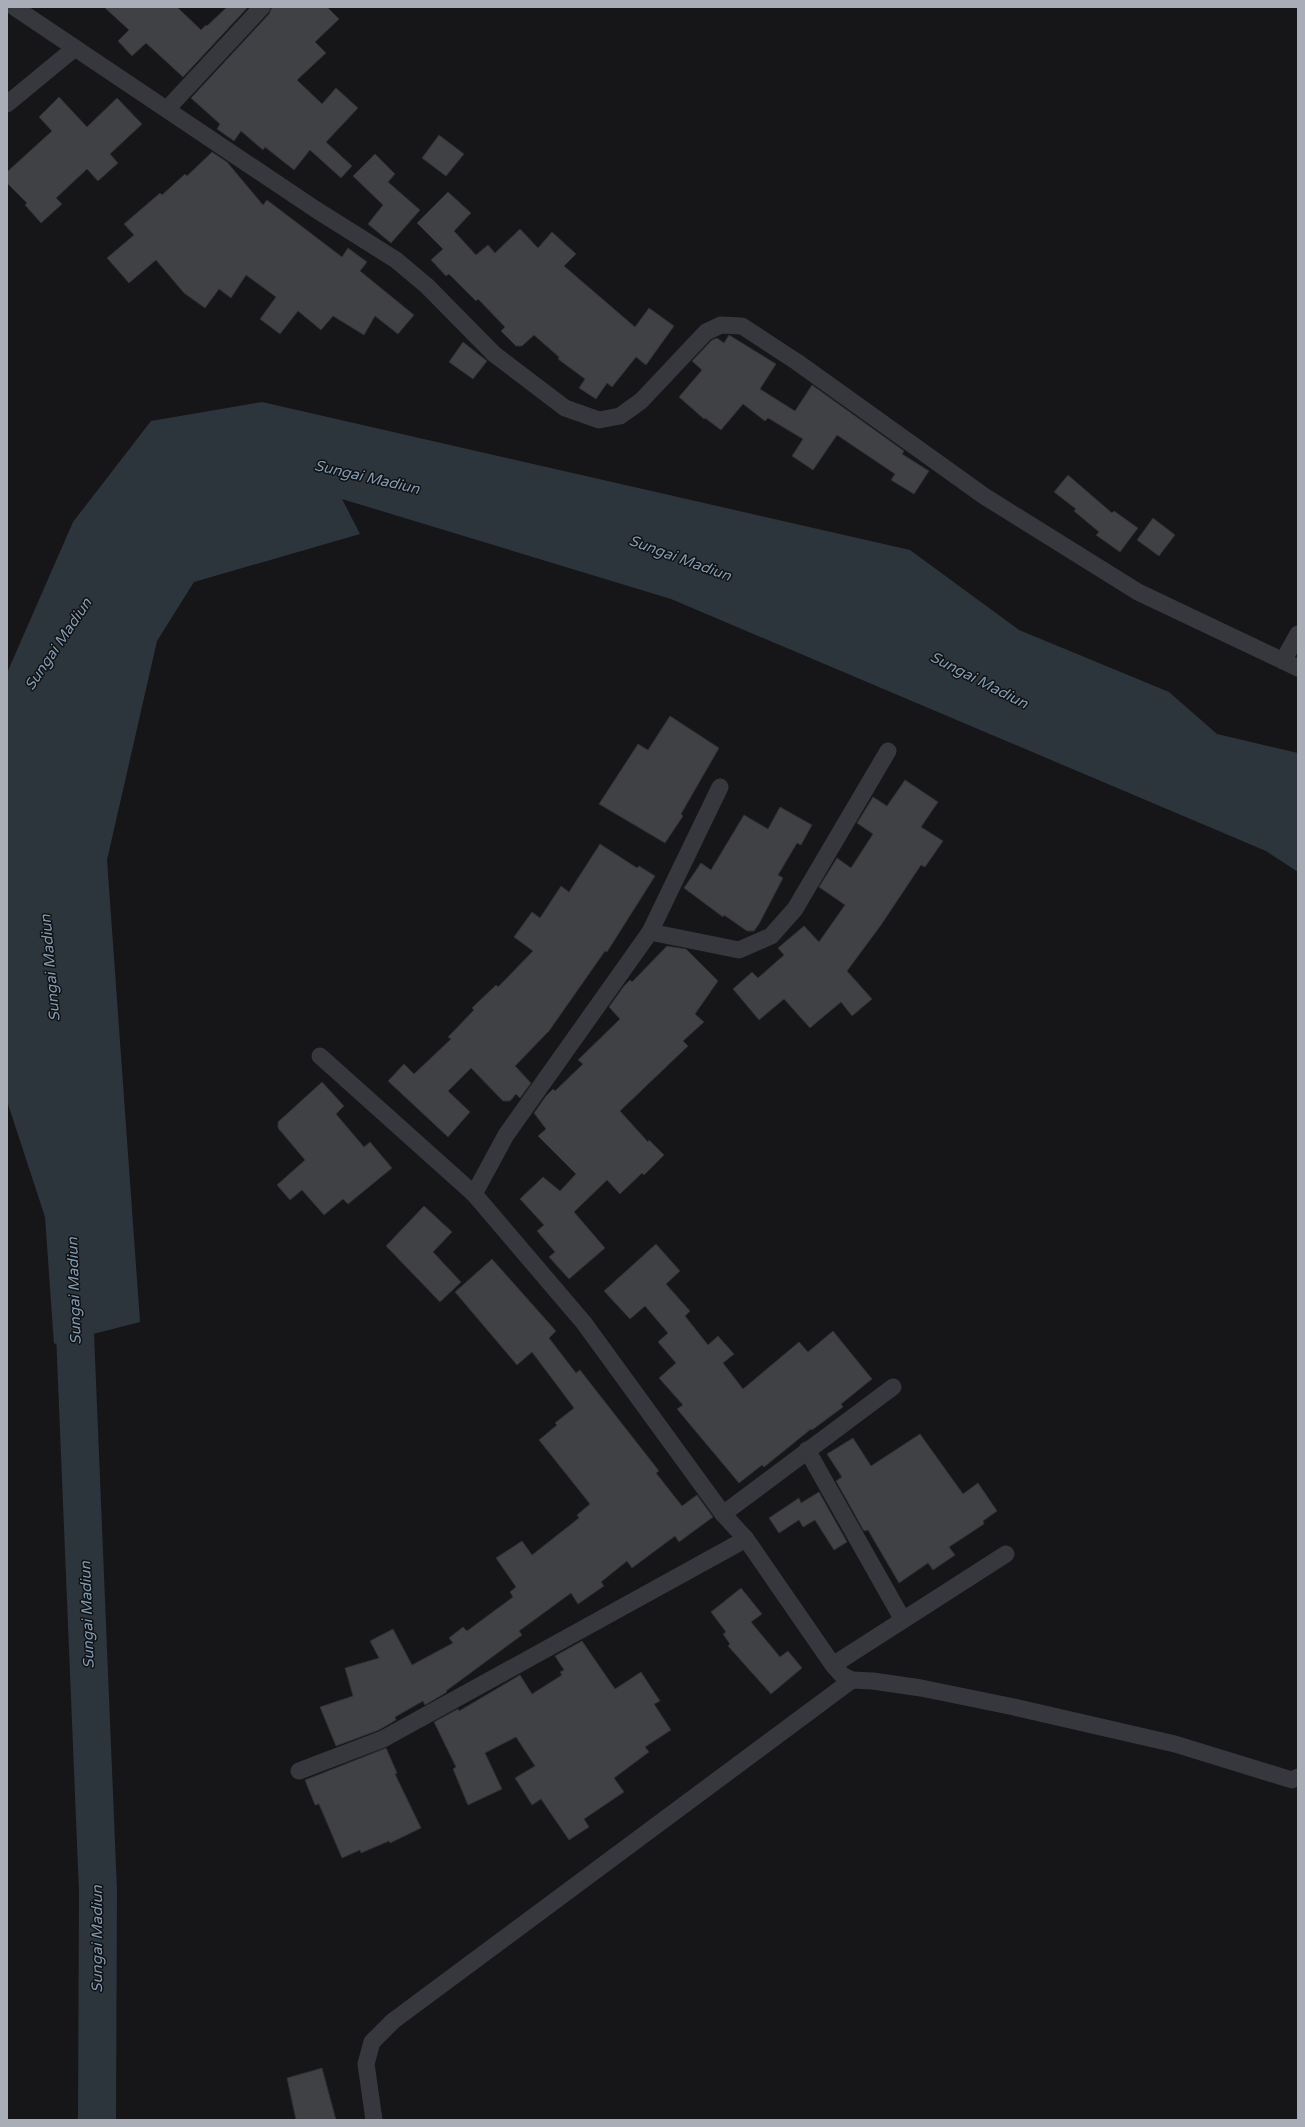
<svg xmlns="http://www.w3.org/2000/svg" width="1305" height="2127" font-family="'Varela Round',sans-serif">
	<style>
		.water { fill: #2c353c }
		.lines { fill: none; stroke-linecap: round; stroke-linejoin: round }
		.river { stroke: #2c353c; stroke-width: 38 }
		.building { fill: #404145; stroke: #303034 }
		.street { stroke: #37383d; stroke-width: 17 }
		.labels { text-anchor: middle; stroke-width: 3; stroke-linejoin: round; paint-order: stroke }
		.water-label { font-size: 15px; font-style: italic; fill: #7f9bb3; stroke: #111113 }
	</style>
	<rect width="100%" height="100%" fill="#161618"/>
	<polygon class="water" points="262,402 910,550 1019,630 1169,692 1217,734 1298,753 1298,872 1266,851 671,599 342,499 360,534 194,582 157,641 107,860 140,1322 54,1344 45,1217 7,1101 7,673 73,522 151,421"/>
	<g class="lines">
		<polyline class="river" points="73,1285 98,1891 97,2120"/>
	</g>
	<g class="building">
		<polygon points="104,7 177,7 201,30 206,25 207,26 227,7 248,7 183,77 146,43 132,56 118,41 129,30"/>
		<polygon points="272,7 327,7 339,19 315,42 326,53 297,80 322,104 336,88 358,108 326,142 352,166 341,178 310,150 294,170 265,147 263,150 241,131 234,141 217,129 220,124 191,98 269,14"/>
		<polygon points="59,97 87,127 117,98 142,124 110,154 118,163 98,181 87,169 56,198 62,204 41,223 25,205 27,203 7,183 7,172 52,131 39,117"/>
		<polygon points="439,135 464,154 446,176 422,158"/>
		<polygon points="212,152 227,162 263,205 267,200 342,257 348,248 367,262 360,271 414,315 398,334 375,316 364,335 333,316 321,330 298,311 280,334 260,319 276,297 246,275 231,298 219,289 205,308 184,293 156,260 129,283 107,258 134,235 124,224 160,193 162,195 185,174 187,176"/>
		<polygon points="375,154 395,174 388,182 420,210 391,243 368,224 383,205 353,176"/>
		<polygon points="448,192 471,213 454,231 476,255 488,245 495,253 520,229 538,248 552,232 576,254 564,266 635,327 649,308 674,326 646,365 636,357 612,387 607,383 596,399 579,388 585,379 558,359 559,357 534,335 522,346 516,346 501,331 505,327 478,299 476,301 449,274 446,276 431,260 443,249 417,223"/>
		<polygon points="729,335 776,364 760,389 795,411 812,385 904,451 902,454 929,471 914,494 891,480 895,474 837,435 813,470 792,456 803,439 768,418 765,421 743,404 721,430 705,418 704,419 679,397 702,370 692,361 712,340 717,338 724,343"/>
		<polygon points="463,342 487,361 473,379 449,362"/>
		<polygon points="1068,475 1112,513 1114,511 1138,528 1120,552 1096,535 1099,532 1074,511 1076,509 1054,492"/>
		<polygon points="1153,518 1175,535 1159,556 1137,540"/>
		<polygon points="670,716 719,748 681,814 683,816 665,843 599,804 638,744 648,750"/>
		<polygon points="905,780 938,802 921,827 943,841 925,867 921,865 881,925 847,971 872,999 852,1016 841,1002 810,1028 784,999 759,1020 733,989 752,972 758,978 784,955 778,948 804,926 819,942 845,905 819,887 837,858 851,868 873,834 857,823 873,797 887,806"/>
		<polygon points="780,807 812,825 801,845 797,843 778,875 783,878 759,924 754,931 747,931 724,915 723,917 684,888 701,863 711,870 744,815 768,829"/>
		<polygon points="600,844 637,868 639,866 655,876 607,952 605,951 549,1031 515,1066 531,1083 520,1098 516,1094 510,1101 503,1101 471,1068 448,1091 470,1112 448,1137 388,1081 404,1064 414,1074 451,1039 448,1037 474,1010 472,1008 496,985 498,987 533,951 514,937 532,912 540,918 561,886 569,892"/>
		<polygon points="667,946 686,949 718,981 695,1014 704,1022 683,1041 688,1046 620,1111 648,1142 649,1140 664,1155 644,1175 642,1173 620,1194 607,1180 574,1212 605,1248 569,1279 549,1257 555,1252 537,1231 544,1225 520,1199 543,1177 560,1191 576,1174 538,1136 546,1129 534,1113 546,1096 553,1089 555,1091 583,1064 578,1060 620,1019 609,1007 624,986 630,980 632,982"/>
		<polygon points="322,1082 344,1106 336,1114 364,1147 370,1142 392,1168 348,1204 343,1199 324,1215 302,1190 290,1200 277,1185 305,1160 278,1128 278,1122"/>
		<polygon points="424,1206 452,1232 433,1252 461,1282 440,1302 386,1246"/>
		<polygon points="656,1244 680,1271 666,1284 690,1311 685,1316 708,1345 718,1336 734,1354 723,1363 743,1389 799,1342 808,1352 833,1331 872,1379 841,1404 843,1407 812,1430 811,1429 764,1467 762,1465 739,1483 677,1409 683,1405 659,1378 676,1363 658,1342 668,1333 645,1306 630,1319 604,1291"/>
		<polygon points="492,1259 556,1331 549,1338 576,1373 580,1370 659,1471 656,1473 682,1506 697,1495 713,1517 679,1542 675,1536 632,1568 627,1561 601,1582 604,1586 578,1604 571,1593 519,1631 522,1635 446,1691 447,1692 425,1705 423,1701 395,1717 396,1720 379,1730 336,1746 320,1707 353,1696 345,1668 379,1658 370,1641 393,1629 412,1665 453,1643 449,1638 463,1627 467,1631 513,1597 510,1592 516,1587 496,1558 522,1541 532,1555 579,1518 577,1515 590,1504 539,1440 557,1425 555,1423 574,1408 532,1352 517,1365 455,1292"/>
		<polygon points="920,1434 963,1494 978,1483 997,1511 983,1521 984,1524 949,1547 955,1555 933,1570 928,1563 899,1583 868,1530 864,1531 836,1481 842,1477 827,1454 853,1438 871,1466"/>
		<polygon points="819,1492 847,1542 834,1550 815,1520 803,1527 799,1520 779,1533 769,1518 799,1498 801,1503"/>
		<polygon points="741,1588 762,1614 751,1622 780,1657 788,1651 802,1668 771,1694 728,1646 730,1644 723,1634 726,1632 711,1612"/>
		<polygon points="582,1641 615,1689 641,1672 660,1701 654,1704 671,1730 645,1747 649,1752 614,1778 624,1792 584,1819 589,1827 569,1840 541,1799 532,1805 515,1778 535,1766 516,1737 485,1753 502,1789 468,1805 453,1769 456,1767 434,1722 458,1709 459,1711 520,1675 532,1694 562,1675 560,1672 564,1670 555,1656"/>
		<polygon points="386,1748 397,1773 395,1774 421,1828 390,1843 389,1841 361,1853 360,1850 342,1858 319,1804 315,1805 305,1780"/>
		<polygon points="322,2068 336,2120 296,2120 287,2078"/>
	</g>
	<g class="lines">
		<g class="street">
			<polyline points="14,7 315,209 396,260 427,286 494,354 565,408 599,420 620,416 641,401 706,332 721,325 742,326 797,362 984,496 1138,592 1298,668"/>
			<polyline points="7,104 75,48"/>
			<polyline points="167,109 262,7"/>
			<polyline points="1283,661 1298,634"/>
			<polyline points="720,787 650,932 506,1135 474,1194 584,1323 723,1514 746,1539 833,1665 842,1675 852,1680"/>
			<polyline points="650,932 739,950 771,936 795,909 888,751"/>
			<polyline points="320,1056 474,1194"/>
			<polyline points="807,1450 903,1620"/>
			<polyline points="723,1514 893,1387"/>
			<polyline points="833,1665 1006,1554"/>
			<polyline points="299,1771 383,1739 746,1539"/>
			<polyline points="374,2120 366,2064 372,2042 393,2021 852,1680 873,1681 921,1688 1014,1707 1175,1744 1292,1780 1298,1777"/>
		</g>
	</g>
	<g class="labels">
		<g class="water-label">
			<text transform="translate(367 477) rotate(13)" y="5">Sungai Madiun</text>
			<text transform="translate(680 558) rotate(20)" y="5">Sungai Madiun</text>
			<text transform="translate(58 644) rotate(-56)" y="5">Sungai Madiun</text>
			<text transform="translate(979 680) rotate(27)" y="5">Sungai Madiun</text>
			<text transform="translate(50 968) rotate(-95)" y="5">Sungai Madiun</text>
			<text transform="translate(74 1291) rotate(-92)" y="5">Sungai Madiun</text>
			<text transform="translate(87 1615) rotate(-92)" y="5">Sungai Madiun</text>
			<text transform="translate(97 1939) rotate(-90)" y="5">Sungai Madiun</text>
		</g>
	</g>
	<rect width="1305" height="2127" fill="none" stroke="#a8adb8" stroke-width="16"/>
</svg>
